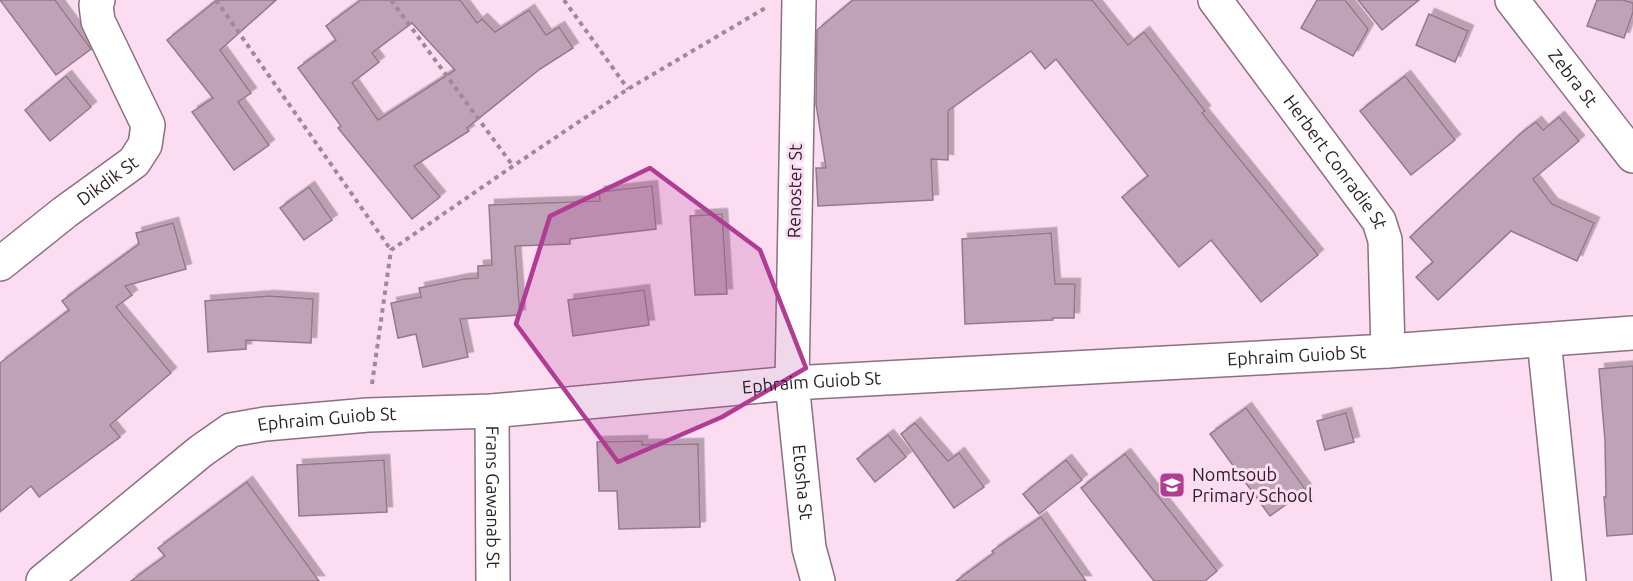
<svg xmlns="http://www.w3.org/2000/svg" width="1633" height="581" font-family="Ubuntu,sans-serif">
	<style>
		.building { fill: #c0a2b6; stroke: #95788b; stroke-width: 1.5; fill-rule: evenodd; filter: url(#shadow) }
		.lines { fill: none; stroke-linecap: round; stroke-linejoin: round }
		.minor-casing { stroke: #8b6f82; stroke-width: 36 }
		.path { stroke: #9f8897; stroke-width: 4; stroke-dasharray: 4.5 4.5; stroke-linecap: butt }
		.minor { stroke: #fff; stroke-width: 33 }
		.marked { fill: #b03c94; fill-opacity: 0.2; stroke: #b03c94; stroke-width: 4.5; stroke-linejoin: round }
		.labels { text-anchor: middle; stroke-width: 6; stroke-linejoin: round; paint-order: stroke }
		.street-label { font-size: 18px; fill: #2a1f26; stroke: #fcdcf1 }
		.poi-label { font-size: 18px; fill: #2a1f26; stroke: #fcdcf1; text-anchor: start }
	</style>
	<defs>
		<filter id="shadow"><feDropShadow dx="5.5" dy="-5.5" stdDeviation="0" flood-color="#0004"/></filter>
	</defs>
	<rect width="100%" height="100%" fill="#fcdcf1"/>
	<g class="building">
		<polygon points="0,0 55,0 91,49 56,75"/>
		<polygon points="217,0 276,0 220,50 251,93 238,102 269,145 234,170 192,112 213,98 167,40"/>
		<path d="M 361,0 L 460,0 L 477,23 L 482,19 L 495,32 L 529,10 L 546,35 L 559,27 L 573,48 L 540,69 L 467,128 L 469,131 L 414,166 L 440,197 L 412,219 L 338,128 L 341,126 L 298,68 L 336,40 L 326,26 ZM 412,23 L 455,70 L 378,120 L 352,83 L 379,62 L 372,53 Z"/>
		<polygon points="853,0 1092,0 1128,45 1144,32 1205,111 1202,113 1318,255 1261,302 1211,240 1179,267 1122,197 1148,176 1056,59 1045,69 1031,51 948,111 948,160 931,159 933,200 818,206 816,168 826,168 816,104 817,30"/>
		<polygon points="1317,0 1345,0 1368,29 1353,56 1301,28"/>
		<polygon points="1358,0 1419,0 1382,30"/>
		<polygon points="1597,0 1623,0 1633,3 1633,12 1624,38 1587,26"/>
		<polygon points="1429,14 1468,31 1455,62 1416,45"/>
		<polygon points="66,76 91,107 50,141 25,110"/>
		<polygon points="1405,76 1455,140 1411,175 1360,111"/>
		<polygon points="1559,117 1579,141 1533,179 1552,204 1594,223 1577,261 1511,231 1438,300 1416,277 1433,262 1410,237 1520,134 1536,122 1543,130"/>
		<polygon points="652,186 656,229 570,239 570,244 515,246 520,315 460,319 468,357 423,367 416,334 398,338 391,303 421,297 419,288 464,279 478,278 478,266 492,265 489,205 600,201 599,192"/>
		<polygon points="309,187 332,220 304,240 280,208"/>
		<polygon points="722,214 727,294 695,295 690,216"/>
		<polygon points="173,223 186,269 125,286 132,295 116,307 171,373 110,425 120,437 39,497 31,486 0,512 0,363 69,310 62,301 139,244 136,233"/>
		<polygon points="1051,233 1055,284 1075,284 1074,318 1053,318 1053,320 965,324 962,239"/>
		<polygon points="644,290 649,325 573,336 568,300"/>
		<polygon points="269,296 313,299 311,343 246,340 246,349 208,352 205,301"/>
		<polygon points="1633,366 1633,534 1607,536 1604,497 1606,497 1605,441 1599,369"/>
		<polygon points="1246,408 1306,490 1270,516 1210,434"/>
		<polygon points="1346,413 1354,442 1325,450 1317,421"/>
		<polygon points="915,423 948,461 959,453 984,487 954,508 901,434"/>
		<polygon points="888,435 906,457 875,482 857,459"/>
		<polygon points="642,441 642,445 698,444 700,527 619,529 617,491 599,491 597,442"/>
		<polygon points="1125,454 1217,571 1205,581 1154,581 1081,488"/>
		<polygon points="384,460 387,512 299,516 297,465"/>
		<polygon points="1066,460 1082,480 1039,514 1023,494"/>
		<polygon points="247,482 319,581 131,581 165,556 158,548"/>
		<polygon points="1041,517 1086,581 956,581 994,553 992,551"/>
	</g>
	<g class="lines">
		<defs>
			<g id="minor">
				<path id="s1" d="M 799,0 L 792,383 L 809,548 L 818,581"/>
				<path id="s2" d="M 1215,0 L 1379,221 L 1385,240 L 1388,351"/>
				<path id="s3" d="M 1512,0 L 1633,156"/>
				<path id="s4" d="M 0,264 L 65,212 L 134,162 L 145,145 L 148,125 L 98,21 L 96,5 L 98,0"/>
				<polyline points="1544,340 1569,581"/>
				<path id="s5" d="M 492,411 L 493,581"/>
				<path id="s6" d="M 43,581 L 201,451 L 231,430 L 265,424 L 368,415 L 492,411 L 792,383 L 1388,351 L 1633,333"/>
			</g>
		</defs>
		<use href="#minor" class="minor-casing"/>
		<g class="path">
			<polyline points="216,0 391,250"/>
			<polyline points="391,0 513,166"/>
			<polyline points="564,0 628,89"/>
			<polyline points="372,384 391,250 513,166 628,89 767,7"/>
		</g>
		<use href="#minor" class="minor"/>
	</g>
	<path class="marked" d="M 650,168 L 760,250 L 806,368 L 722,417 L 618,462 L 516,324 L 550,216 Z"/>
	<defs>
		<symbol id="school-square" viewBox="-11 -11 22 22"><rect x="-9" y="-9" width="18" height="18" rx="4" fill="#b03c94" stroke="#fcdcf1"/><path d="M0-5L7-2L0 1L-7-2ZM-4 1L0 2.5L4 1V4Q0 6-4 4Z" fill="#fff"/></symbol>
	</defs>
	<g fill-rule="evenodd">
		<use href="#school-square" x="1157" y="470" width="30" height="30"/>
	</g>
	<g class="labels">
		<g class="street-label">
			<text dy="6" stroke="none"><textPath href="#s3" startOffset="99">Zebra St</textPath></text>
			<text dy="6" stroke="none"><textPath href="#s2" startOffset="202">Herbert Conradie St</textPath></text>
			<text dy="6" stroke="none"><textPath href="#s4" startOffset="136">Dikdik St</textPath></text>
			<text transform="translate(795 191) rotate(-89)" y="6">Renoster St</text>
			<text dy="6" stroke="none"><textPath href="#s6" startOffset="1310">Ephraim Guiob St</textPath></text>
			<text dy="6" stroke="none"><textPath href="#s6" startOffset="824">Ephraim Guiob St</textPath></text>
			<text dy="6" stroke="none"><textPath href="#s6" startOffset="338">Ephraim Guiob St</textPath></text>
			<text dy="6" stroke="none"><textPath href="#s1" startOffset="483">Etosha St</textPath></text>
			<text dy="6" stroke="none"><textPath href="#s5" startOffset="86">Frans Gawanab St</textPath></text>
		</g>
		<g class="poi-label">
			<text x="1192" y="481">Nomtsoub<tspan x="1192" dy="21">Primary School</tspan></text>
		</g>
	</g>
</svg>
